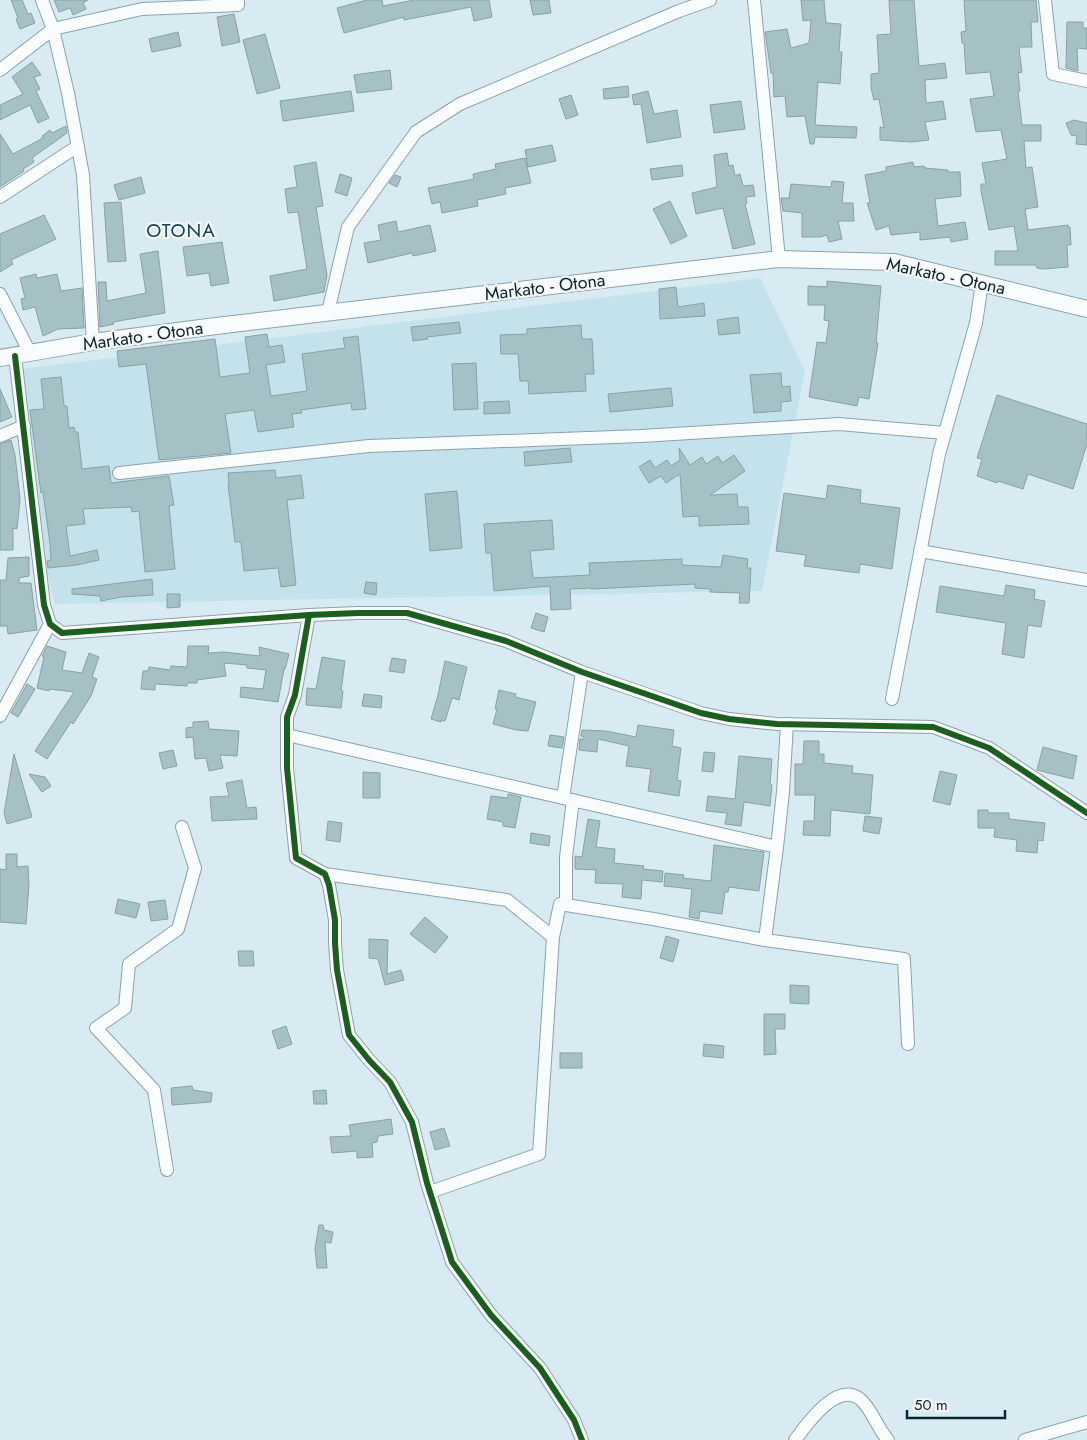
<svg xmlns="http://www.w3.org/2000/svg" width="1087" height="1440" font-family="Jost,sans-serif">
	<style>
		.built { fill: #c4e2ec }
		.building { fill: #a5c1c6; stroke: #88a1a5 }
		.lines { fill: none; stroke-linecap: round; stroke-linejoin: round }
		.minor-casing { stroke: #8ca2aa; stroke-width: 14 }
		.major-casing { stroke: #8ca2aa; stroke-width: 18 }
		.minor { stroke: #f9fcfd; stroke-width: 12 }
		.major { stroke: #f9fcfd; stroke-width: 16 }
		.cycleway-casing { stroke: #f6f6f6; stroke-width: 9 }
		.cycleway { stroke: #1b5e20; stroke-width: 6 }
		.labels { text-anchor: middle; stroke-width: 4.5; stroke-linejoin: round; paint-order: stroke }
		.street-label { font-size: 18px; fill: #072630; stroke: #f6f6f6 }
		.neighbourhood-label { font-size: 19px; letter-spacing: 1px; fill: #104655; stroke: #f6f6f6 }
	</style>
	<rect width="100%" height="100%" fill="#d8ebf2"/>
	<polygon class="built" points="760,278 805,371 762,591 55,604 42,551 21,369"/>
	<g class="building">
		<polygon points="11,0 22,0 28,14 31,13 35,23 20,29 16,19 18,18"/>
		<polygon points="54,0 88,0 83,3 86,9 73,15 70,8 59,12"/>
		<polygon points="367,0 382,0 383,6 414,0 489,0 492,17 474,21 471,7 404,20 404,17 344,33 337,8"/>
		<polygon points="530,0 549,0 551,13 533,15"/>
		<polygon points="801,0 824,0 826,23 841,24 839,52 842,52 840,84 818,82 815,125 857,127 856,138 815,137 814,144 810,144 805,116 787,117 785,96 774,97 773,73 771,73 765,32 787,29 791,48 809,43 811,20 803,21"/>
		<polygon points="889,0 914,0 919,66 945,63 947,78 925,80 926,103 943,101 946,119 925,122 929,140 911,142 880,140 880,127 884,128 879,99 874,100 871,88 871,74 879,73 877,35 891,34"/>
		<polygon points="964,0 1036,0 1038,22 1031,22 1032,47 1021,47 1019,49 1022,72 1018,73 1020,91 1018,91 1022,125 1041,125 1041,141 1024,141 1026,168 1032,167 1038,207 1025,209 1028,230 1068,225 1068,227 1070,227 1071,245 1067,245 1068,267 1044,269 1037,268 1036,265 995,265 995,251 1018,251 1014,226 989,230 981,191 981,184 986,184 982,163 1007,159 1001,130 976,132 970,99 994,96 990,72 966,74 964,43 962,43 961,32 966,31"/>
		<polygon points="234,14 240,42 222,46 217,17"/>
		<polygon points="1067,22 1083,22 1083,28 1087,28 1087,49 1077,48 1078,71 1066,68"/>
		<polygon points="178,32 181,46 152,52 149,39"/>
		<polygon points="265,34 280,88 257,94 243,40"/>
		<polygon points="32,62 41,75 34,77 40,89 36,91 49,118 38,123 30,105 0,120 0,105 23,94 12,77"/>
		<polygon points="390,70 392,89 357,93 354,75"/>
		<polygon points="628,86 629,97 604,99 603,89"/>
		<polygon points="351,91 354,111 283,121 280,101"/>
		<polygon points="648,91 654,114 677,110 681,137 647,143 641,104 634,105 632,95"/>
		<polygon points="571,95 578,115 566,119 559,99"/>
		<polygon points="741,101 745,129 714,133 710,105"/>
		<polygon points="1074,120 1087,123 1087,145 1076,144 1077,136 1071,135 1066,123"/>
		<polygon points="66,126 67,133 32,158 34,162 23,169 24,171 0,187 0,134 13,154 43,138 42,136 50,130 52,133"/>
		<polygon points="552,145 556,161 528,167 525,150"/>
		<polygon points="727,153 729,166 733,165 735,176 740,174 743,186 753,185 755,196 746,197 747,203 745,204 755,244 733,249 723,208 696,214 692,193 717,187 714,155"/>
		<polygon points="525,158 531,183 505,188 506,194 477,200 478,206 442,213 440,202 432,204 428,188 474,179 473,174 496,169 495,164"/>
		<polygon points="316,162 323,206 316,207 327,275 324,292 274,301 270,276 307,269 298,212 288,213 285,189 297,187 294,166"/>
		<polygon points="913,162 914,167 924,166 925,168 948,170 948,172 960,172 961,196 935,199 938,226 965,222 968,239 951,242 950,237 920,240 920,232 891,235 889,226 876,230 867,203 870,203 865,175 886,171 886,167"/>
		<polygon points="682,165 683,176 652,180 650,169"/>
		<polygon points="340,174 352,178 347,196 335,192"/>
		<polygon points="395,175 401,177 397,187 389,183"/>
		<polygon points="141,177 145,193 119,200 114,185"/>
		<polygon points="832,181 844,182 842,203 853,203 854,221 838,221 842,239 829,242 827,235 820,237 802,237 802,213 783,211 781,198 789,198 791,184 831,187"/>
		<polygon points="670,201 687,236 671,244 653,209"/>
		<polygon points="121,202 126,261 108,262 104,203"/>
		<polygon points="44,215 56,239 11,260 13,264 0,272 0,234"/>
		<polygon points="396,221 398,232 430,225 436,251 413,256 412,253 368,263 364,243 381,240 378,225"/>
		<polygon points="222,242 229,283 211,286 209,273 187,276 183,247"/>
		<polygon points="158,251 165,313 113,322 114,324 100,327 98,282 106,282 107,301 146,293 140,254"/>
		<polygon points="36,274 37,278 57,274 61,291 82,288 84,328 58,329 43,336 35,307 23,310 21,299 25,298 20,278"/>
		<polygon points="827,281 881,286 876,343 878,343 869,399 859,397 857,406 809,397 817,342 826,343 829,321 824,320 825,305 808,305 808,286 827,287"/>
		<polygon points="676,287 678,307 704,303 705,316 660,319 659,289"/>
		<polygon points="738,317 740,333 719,335 717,320"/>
		<polygon points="459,322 461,333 427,337 428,339 413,341 411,327"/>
		<polygon points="581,325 582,339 592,339 594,374 585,374 586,391 529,394 528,381 520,381 518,354 501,354 500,335 527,334 527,329"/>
		<polygon points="267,334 269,347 282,345 285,362 266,365 271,396 307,391 302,354 345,348 343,338 358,336 366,409 352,410 351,403 301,410 302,413 292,414 294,427 258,432 254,410 225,414 231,453 159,460 146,364 119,367 117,351 215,339 220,377 250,373 245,337"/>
		<polygon points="476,363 478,409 454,410 452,364"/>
		<polygon points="781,373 782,387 790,386 791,401 781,402 781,411 754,413 750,375"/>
		<polygon points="61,377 64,406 67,406 69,428 74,427 75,432 78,432 82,469 109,466 111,483 169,476 174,505 169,506 175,569 145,572 139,511 132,512 131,507 83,509 85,524 66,526 70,556 97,550 99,560 77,565 48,568 47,561 51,560 50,544 43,492 41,493 30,410 44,409 41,379"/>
		<polygon points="671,388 673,406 610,412 608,394"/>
		<polygon points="0,389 12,417 0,422"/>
		<polygon points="997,395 1087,424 1087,444 1073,489 1028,474 1023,489 998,481 997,483 977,476 982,459 977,458"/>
		<polygon points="509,401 510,413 484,414 484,402"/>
		<polygon points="11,440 15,455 20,499 17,529 13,528 13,550 0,550 0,444"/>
		<polygon points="570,448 572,462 525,466 524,452"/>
		<polygon points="679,448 690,465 702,457 706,464 718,456 722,463 734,455 745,471 710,495 737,494 738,507 748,507 749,524 699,526 699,516 683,517 680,474 666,483 661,476 649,483 639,467 650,460 655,468 667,460 671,466 680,460"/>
		<polygon points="275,470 276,478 301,475 304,498 287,500 296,585 281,587 278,568 244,571 241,542 235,542 228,484 229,484 228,473"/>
		<polygon points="828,485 861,490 860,503 900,508 892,569 860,564 859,573 804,566 806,555 776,551 784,493 826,499"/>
		<polygon points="457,491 462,548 430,551 425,494"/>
		<polygon points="552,520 554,549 530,551 533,578 590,575 589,563 682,559 682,565 721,567 723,555 748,559 747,568 751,568 749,603 739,603 740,593 710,592 711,589 695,588 695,584 591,589 591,588 570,589 571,609 551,610 550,586 494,591 491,553 486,553 484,524"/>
		<polygon points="29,557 29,576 19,578 19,583 31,583 37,630 8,634 7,626 0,626 0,580 6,580 8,558"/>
		<polygon points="152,579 153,595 121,597 101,601 100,596 72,594 72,589"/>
		<polygon points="366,582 377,583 376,595 364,593"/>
		<polygon points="1006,585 1035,590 1034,599 1045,601 1041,627 1028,625 1024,658 1002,654 1006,623 936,612 940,586 1004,596"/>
		<polygon points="167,594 180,594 180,607 167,608"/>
		<polygon points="536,613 548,617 544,632 531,628"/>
		<polygon points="47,646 66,652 62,670 82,673 89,653 99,657 92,677 97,679 91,696 73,724 71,722 47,759 35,751 74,692 50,689 49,691 37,688 44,657 42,656"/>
		<polygon points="188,646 209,646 208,653 224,652 260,656 259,647 289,654 285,669 284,669 278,702 240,697 241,687 263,689 266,670 247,668 247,665 224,663 226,676 197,680 197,683 187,683 187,686 155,684 155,690 141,689 143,671 148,671 149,667 170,670 171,666 187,667"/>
		<polygon points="322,657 345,661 341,691 343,691 341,708 306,705 307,688 316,689"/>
		<polygon points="392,658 406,660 404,673 389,671"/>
		<polygon points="445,661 467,667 459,700 452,698 445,721 441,720 441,722 431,719 438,695"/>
		<polygon points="27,684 35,689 18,717 11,713"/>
		<polygon points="499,690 516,694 515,697 536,702 528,731 516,730 493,724 497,709 495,709"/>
		<polygon points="364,694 382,696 381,708 362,706"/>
		<polygon points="208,721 209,729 239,731 237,756 220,755 223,768 209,771 206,758 195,759 193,737 186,738 186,728 193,727 193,722"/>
		<polygon points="638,725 674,730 672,746 681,748 677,780 681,781 679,796 648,791 651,769 626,766 629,746 598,739 597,752 579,750 580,739 584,739 584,737 581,736 582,730 606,731 636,737"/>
		<polygon points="550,735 564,737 562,748 548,746"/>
		<polygon points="804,741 819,741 819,754 824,754 824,763 853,766 852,773 873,775 870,814 831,810 830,836 803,835 804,821 814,821 815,795 795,795 795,764 803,764"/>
		<polygon points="1043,747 1077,756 1073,779 1037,770"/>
		<polygon points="173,750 177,766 163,769 159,753"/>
		<polygon points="704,752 715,753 713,772 702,771"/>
		<polygon points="14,754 32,817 7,824 4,813"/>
		<polygon points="739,756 772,759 770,784 772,785 770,806 744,802 741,826 725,824 727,813 706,811 708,796 735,799"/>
		<polygon points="940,771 957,775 950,805 933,801"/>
		<polygon points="363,772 380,773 380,798 363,798"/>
		<polygon points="29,774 45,777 51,786 42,792"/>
		<polygon points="242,780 247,808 256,807 257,819 212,821 210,797 229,796 226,783"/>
		<polygon points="508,794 521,797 515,828 503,826 503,822 487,819 491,796 508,798"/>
		<polygon points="978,810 988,810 988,813 1009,813 1009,819 1045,823 1043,841 1038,840 1037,853 1016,851 1017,840 994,837 995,828 978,828"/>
		<polygon points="865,816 882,818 879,834 863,831"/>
		<polygon points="588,819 600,821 596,847 615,849 614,863 644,866 643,869 663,871 662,882 642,880 641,899 622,897 623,884 595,883 596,870 575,869 575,856 582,857"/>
		<polygon points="328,821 342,823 340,842 326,840"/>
		<polygon points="531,833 550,836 549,846 530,843"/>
		<polygon points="714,845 764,852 759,891 729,887 728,892 725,892 722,914 700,911 699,919 689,917 692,889 664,886 665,873 684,875 683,878 711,881"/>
		<polygon points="6,854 17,854 17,867 28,866 29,884 26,924 0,922 0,869 6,870"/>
		<polygon points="118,899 140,904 136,918 115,913"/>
		<polygon points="165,900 168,919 151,921 148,902"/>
		<polygon points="425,917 448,937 435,953 410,934"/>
		<polygon points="666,936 679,940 673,962 660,958"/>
		<polygon points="369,939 388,940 387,974 401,970 404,980 385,985 378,959 369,958"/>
		<polygon points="238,951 253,951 254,966 239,966"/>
		<polygon points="790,985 809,986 809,1004 790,1003"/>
		<polygon points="764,1014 785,1014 785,1029 775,1029 776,1054 764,1055"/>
		<polygon points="286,1026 292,1044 278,1049 272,1031"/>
		<polygon points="704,1044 724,1046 723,1058 703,1056"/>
		<rect x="560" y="1053" width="22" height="15"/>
		<polygon points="192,1086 193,1090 212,1093 211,1102 172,1105 171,1088"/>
		<polygon points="326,1090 327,1104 314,1104 313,1091"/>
		<polygon points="391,1119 393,1134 378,1136 377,1142 372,1143 373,1157 357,1158 357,1151 332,1153 330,1137 351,1136 349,1125"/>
		<polygon points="444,1128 450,1146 435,1150 430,1132"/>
		<polygon points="319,1225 323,1225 324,1230 333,1232 331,1243 325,1242 327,1268 317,1268 315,1249"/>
	</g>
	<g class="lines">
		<defs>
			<g id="minor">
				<polyline points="42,0 53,29 68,93 83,175 93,342"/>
				<polyline points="754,0 779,259"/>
				<polyline points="1045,0 1053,74 1087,81"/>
				<polyline points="0,70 53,29 142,9 238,5 238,0"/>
				<polyline points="0,197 78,146"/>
				<polyline points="0,294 30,353"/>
				<polyline points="328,312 348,227 416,132 460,104 679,11 710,0"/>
				<polyline points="15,356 44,605 50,624 62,633 309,615 358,613 407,613 506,641 582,672 701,713 729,719 777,724 933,727 989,748 1087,813"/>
				<polyline points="0,436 24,426"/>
				<polyline points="119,473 369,446 641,436 839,424 945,433"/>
				<polyline points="920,551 1087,580"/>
				<polyline points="309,615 295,695 287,717 287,768 296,858 325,874 329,885 335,920 335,943 337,970 349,1035 369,1060 390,1082 412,1122 427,1183 452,1262 491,1315 540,1368 574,1420 582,1440"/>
				<polyline points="582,672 563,798 777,847 765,940 904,959 908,1044"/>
				<polyline points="892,699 939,454 976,323 982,283"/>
				<polyline points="0,716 50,624"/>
				<polyline points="287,735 563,798"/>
				<polyline points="777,847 783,792 787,724"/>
				<polyline points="325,874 507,900 553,937"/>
				<polyline points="566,904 566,857 573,800"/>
				<polyline points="167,1170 154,1090 96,1028 125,1008 129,964 178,929 195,868 182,827"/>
				<polyline points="430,1192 539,1154 553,937 560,904 653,919 765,940"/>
				<path d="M 795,1440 C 807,1424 837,1381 860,1399 C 872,1409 877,1428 888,1440"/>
				<polyline points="1025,1440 1087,1422"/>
			</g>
			<polyline id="major" points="0,358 93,342 208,327 779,259 894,262 1087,309"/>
		</defs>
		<use href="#minor" class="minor-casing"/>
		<use href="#major" class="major-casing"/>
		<use href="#minor" class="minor"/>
		<use href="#major" class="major"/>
		<defs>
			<g id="cycleway">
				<polyline points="15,356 44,605 50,624 62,633 309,615 358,613 407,613 506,641 582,672 701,713 729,719 777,724 933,727 989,748 1087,813"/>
				<polyline points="309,615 295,695 287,717 287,768 296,858 325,874 329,885 335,920 335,943 337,970 349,1035 369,1060 390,1082 412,1122 427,1183 452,1262 491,1315 540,1368 574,1420 582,1440"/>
			</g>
		</defs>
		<use href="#cycleway" class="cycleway-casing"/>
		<use href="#cycleway" class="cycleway"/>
	</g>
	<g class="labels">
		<g class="street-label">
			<text transform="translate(946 276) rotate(12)" y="6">Markato - Otona</text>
			<text transform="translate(545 287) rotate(-7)" y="6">Markato - Otona</text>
			<text transform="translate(143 336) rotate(-8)" y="6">Markato - Otona</text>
		</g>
		<g class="neighbourhood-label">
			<text x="181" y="237">OTONA</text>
		</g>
	</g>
	<path d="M907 1410v8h98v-8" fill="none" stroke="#072630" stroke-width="2.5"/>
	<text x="914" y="1410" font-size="15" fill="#072630" stroke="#f6f6f6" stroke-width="4" paint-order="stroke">50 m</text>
</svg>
